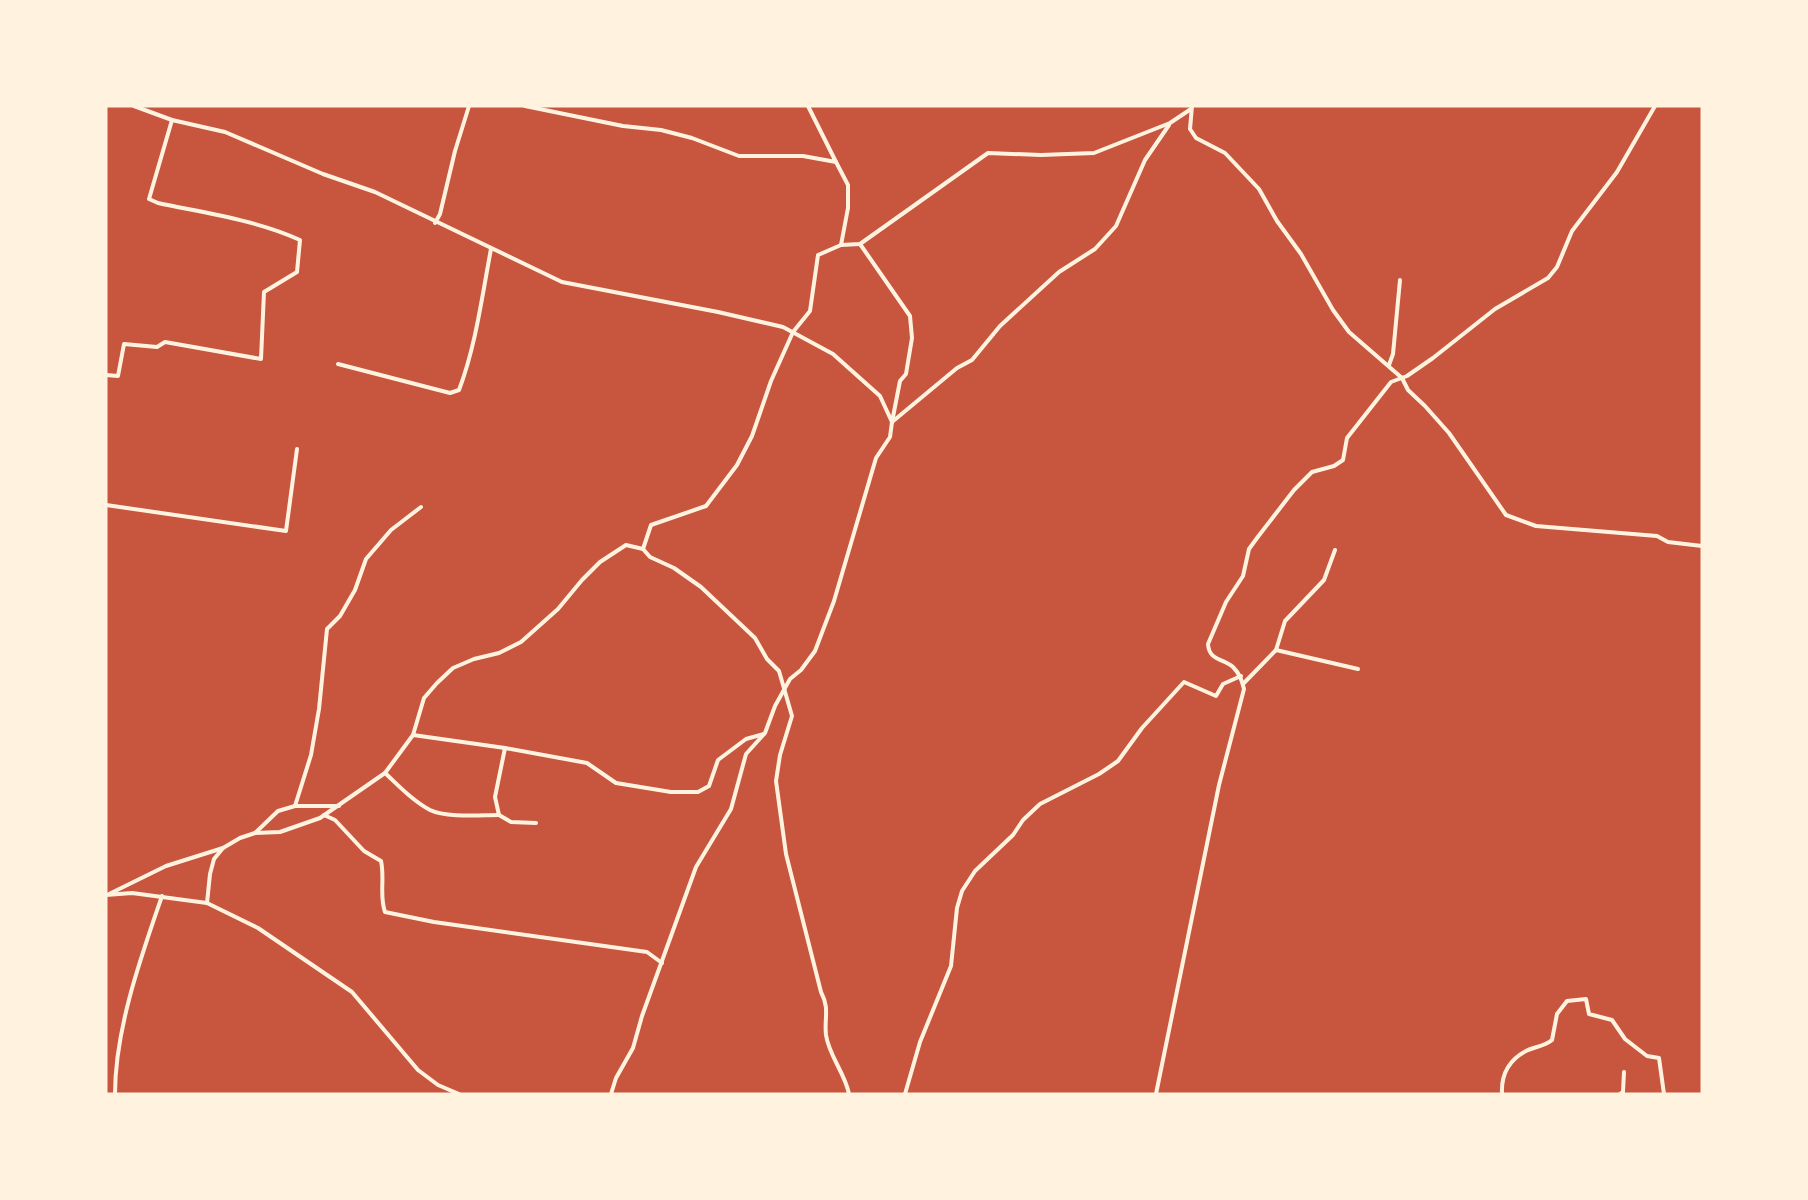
<svg xmlns="http://www.w3.org/2000/svg" width="1808" height="1200" font-family="Cabin,sans-serif">
	<style>
		.lines { fill: none; stroke-linecap: round; stroke-linejoin: round }
		.minor { stroke: #fff3e0; stroke-width: 4 }
	</style>
	<rect width="100%" height="100%" fill="#c8553d"/>
	<g class="lines">
		<g class="minor">
			<polyline points="134,106 172,120 225,132 323,174 375,192 562,282 718,312 783,327 833,354 880,396 892,422 890,437 876,458 834,601 815,651 801,670 790,679 775,706 765,733 746,754 731,809 696,867 642,1016 633,1048 616,1078 611,1094"/>
			<polyline points="525,106 623,126 661,130 692,138 739,156 803,156 836,162 808,106"/>
			<polyline points="1192,106 1190,129 1196,138 1225,153 1259,189 1277,221 1301,254 1333,310 1349,332 1402,378 1408,390 1425,406 1449,433 1506,515 1536,526 1657,536 1668,542 1702,546"/>
			<polyline points="836,162 848,185 848,208 841,245 860,244 988,153 1041,155 1094,153 1170,123 1191,109"/>
			<polyline points="435,223 440,214 455,151 469,106"/>
			<polyline points="860,244 910,316 912,338 906,374 900,381 892,422"/>
			<path d="M 338,364 L 450,393 L 459,390 C 476,345 482,296 491,249"/>
			<polyline points="1389,365 1393,354 1400,280"/>
			<path d="M 106,375 L 118,376 L 124,344 L 157,347 L 165,342 L 261,359 L 264,292 L 297,272 L 300,240 C 256,220 205,213 158,203 L 149,199 L 172,120"/>
			<polyline points="892,422 957,368 972,360 1000,326 1059,272 1095,249 1116,226 1145,160 1169,125"/>
			<polyline points="106,505 286,531 297,449"/>
			<polyline points="643,549 651,525 706,506 737,465 752,436 771,381 793,332 810,311 818,255 841,245"/>
			<polyline points="1276,650 1358,669"/>
			<polyline points="1243,684 1276,650 1285,621 1324,580 1335,550"/>
			<polyline points="413,735 505,748 495,797 499,815 511,822 536,823"/>
			<polyline points="505,748 587,763 616,783 671,792 698,792 709,786 718,760 746,739 764,734"/>
			<path d="M 385,773 C 399,786 413,801 430,810 C 446,818 481,815 499,815"/>
			<polyline points="295,806 311,755 319,709 327,629 340,616 355,590 366,559 391,530 421,507"/>
			<path d="M 324,815 L 335,820 L 364,851 L 381,861 C 385,879 379,895 385,912 L 434,922 L 647,952 L 662,963"/>
			<polyline points="255,833 278,811 295,806 339,806"/>
			<polyline points="109,894 166,866 223,848"/>
			<polyline points="106,895 132,893 207,903 258,928 352,992 418,1070 438,1085 459,1094"/>
			<path d="M 207,903 L 210,874 L 214,859 L 223,848 L 240,838 L 255,833 L 280,832 L 320,818 L 385,773 L 413,735 L 424,698 L 437,683 L 453,668 L 474,659 L 499,653 L 521,642 L 558,609 L 582,580 L 600,562 L 626,545 L 643,549 L 650,557 L 674,568 L 701,587 L 755,638 L 767,659 L 779,671 L 792,716 L 780,755 L 776,781 L 786,854 L 821,992 C 830,1009 824,1018 826,1035 C 829,1056 845,1073 849,1094"/>
			<path d="M 115,1094 C 115,1029 141,957 162,896"/>
			<polyline points="905,1094 920,1042 951,966 957,908 962,891 975,871 1013,835 1023,820 1040,804 1099,774 1118,761 1142,728 1184,682 1216,696 1223,684 1241,676"/>
			<path d="M 1156,1094 L 1219,785 L 1244,689 C 1242,681 1240,674 1233,667 C 1223,658 1209,661 1208,644 L 1226,602 L 1243,576 L 1249,549 L 1257,538 L 1294,490 L 1312,472 L 1334,466 L 1343,460 L 1347,438 L 1391,382 L 1407,376 L 1433,358 L 1495,309 L 1548,278 L 1557,267 L 1572,231 L 1617,172 L 1655,106"/>
			<path d="M 1502,1094 C 1501,1075 1509,1060 1526,1051 C 1534,1047 1545,1046 1552,1040 L 1557,1014 L 1567,1001 L 1586,999 L 1589,1014 L 1612,1020 L 1625,1039 L 1647,1056 L 1659,1058 L 1664,1094"/>
			<polyline points="1620,1094 1623,1092 1624,1072"/>
		</g>
	</g>
	<rect width="1808" height="1200" fill="none" stroke="#fff3e0" stroke-width="215"/>
</svg>
